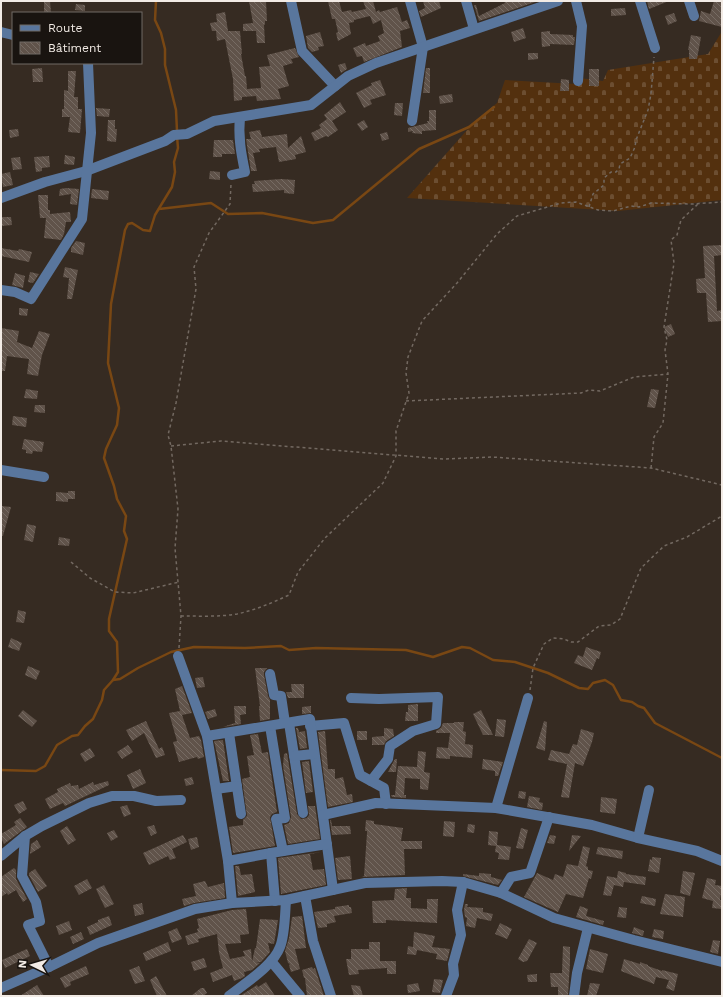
<svg xmlns="http://www.w3.org/2000/svg" width="723" height="997" font-family="'Work Sans',sans-serif">
<style>
.cemetery{fill:url(#cemetery-stones)}
.lines{fill:none;stroke-linecap:round;stroke-linejoin:round}
.stream{stroke:#794713;stroke-width:2.5}
.building{fill:url(#building-back-hatch)}
.path{stroke:#736961;stroke-width:1.5;stroke-dasharray:3 3;stroke-linecap:butt}
.minor{stroke:#59769d;stroke-width:10}
</style>
<defs>
<pattern id="cemetery-stones" width="16" height="16" patternUnits="userSpaceOnUse"><rect width="16" height="16" fill="#53300e"/><path d="M2 7V4a2 2 0 0 1 4 0v3zM10 15v-3a2 2 0 0 1 4 0v3z" fill="#6c4e31"/></pattern>
<pattern id="building-back-hatch" width="6" height="6" patternUnits="userSpaceOnUse"><rect width="6" height="6" fill="#60534a"/><path d="M-1 5l2 2M0 0l6 6M5-1l2 2" fill="none" stroke="#776c64"/></pattern>
</defs>
<rect width="100%" height="100%" fill="#362b22"/>
<!-- cemetery -->
<polygon class="cemetery" points="721,33 722,33 722,200 618,211 407,198 475,121 497,103 505,80 576,84 579,78 603,81 608,70 708,54"/>
<g class="lines">
<!-- stream -->
<g class="stream">
<polyline points="156,1 155,20 161,33 165,49 165,65 176,110 177,131"/>
<polyline points="159,209 211,203 228,214 262,213 313,223 333,220 419,149 469,127 494,107"/>
<polyline points="113,680 120,679 138,668 171,652 194,647 245,648 281,646 289,650 316,648 406,650 433,657 462,647 470,648 493,660 515,662 548,673 579,688 588,689 593,683 605,680 613,685 621,700 632,702 638,706 644,708 655,723 722,758"/>
<polyline points="1,770 36,771 45,766 57,745 72,736 78,735 85,726 93,719 102,700 104,690 113,680 118,672 117,642 109,631 109,619 127,539 124,531 126,516 117,499 114,486 104,458 106,449 117,425 119,408 108,363 111,304 125,230 128,224 132,223 143,230 150,231 155,215 172,187 175,172 174,162 178,148 177,136"/>
</g>
</g>
<!-- building -->
<g class="building">
<polygon points="44,1 50,1 51,13 44,13"/>
<polygon points="249,1 266,1 267,21 265,21 265,24 264,25 265,43 257,43 256,31 243,31 243,24 253,23"/>
<polygon points="328,1 339,1 342,12 351,10 352,12 366,9 363,1 373,1 376,12 379,10 380,12 397,7 402,22 407,20 410,28 400,31 402,47 364,62 362,56 357,57 353,48 365,43 366,46 380,41 378,36 384,33 381,20 373,24 370,16 354,20 354,22 349,23 351,34 338,41 336,33 338,32 335,19 332,19"/>
<polygon points="423,1 439,1 441,8 421,17 419,11 425,8"/>
<polygon points="504,1 538,1 479,21 474,5 476,5 479,16 505,3"/>
<polygon points="647,1 669,1 649,9"/>
<polygon points="714,1 722,1 722,27 699,21 701,11 710,14"/>
<polygon points="76,4 85,5 85,11 75,10"/>
<polygon points="625,8 626,15 611,16 611,9"/>
<polygon points="225,12 228,31 240,31 242,54 241,54 245,76 246,76 247,89 261,88 259,67 270,66 267,55 295,48 299,57 291,59 293,63 283,66 289,86 278,89 281,99 257,101 256,96 242,97 242,100 234,101 233,79 225,39 217,41 216,31 212,31 210,23 217,22 216,14"/>
<polygon points="674,13 677,21 668,25 665,16"/>
<polygon points="523,28 526,38 514,42 511,32"/>
<polygon points="550,31 550,34 573,35 573,37 575,37 574,45 550,44 550,46 542,47 541,32"/>
<polygon points="320,32 324,46 318,47 319,50 312,52 308,48 306,36"/>
<polygon points="691,35 701,37 697,59 689,59 689,50 688,50"/>
<polygon points="528,53 538,53 538,59 528,60"/>
<polygon points="345,63 347,69 341,73 338,65"/>
<polygon points="42,68 43,82 33,82 32,69"/>
<polygon points="426,68 430,68 430,93 423,93"/>
<rect x="589" y="69" width="10" height="17"/>
<polygon points="68,71 76,71 74,97 78,97 78,109 82,109 80,133 68,132 70,117 62,117 62,109 64,109 64,90 68,91"/>
<polygon points="561,79 569,80 569,91 560,91"/>
<polygon points="380,80 386,95 370,100 372,104 364,108 356,93 372,85 371,83"/>
<polygon points="452,94 453,102 440,104 439,96"/>
<polygon points="340,102 346,112 332,121 338,130 328,137 326,136 315,141 311,133 321,128 319,125 327,119 324,115"/>
<polygon points="395,103 403,103 402,116 394,115"/>
<polygon points="96,108 110,109 109,117 97,116"/>
<polygon points="429,110 436,110 436,130 422,131 422,134 412,133 413,131 408,132 408,128 428,123 427,121 429,121"/>
<polygon points="108,120 115,120 115,129 117,129 116,142 107,141"/>
<polygon points="364,120 368,127 362,131 357,124"/>
<polygon points="18,129 19,136 10,138 9,130"/>
<polygon points="260,130 262,137 287,134 288,148 301,136 306,152 295,155 296,159 279,162 276,147 259,149 260,152 253,153 257,171 251,171 246,139 251,139 249,132"/>
<polygon points="387,132 389,139 382,141 380,134"/>
<polygon points="214,140 233,140 235,154 222,154 222,157 213,157"/>
<polygon points="65,155 75,157 74,165 64,164"/>
<polygon points="49,156 50,167 42,168 42,171 36,172 34,157"/>
<polygon points="20,157 22,169 13,170 11,158"/>
<polygon points="210,171 220,172 220,180 209,179"/>
<polygon points="10,172 13,185 3,187 1,174"/>
<polygon points="281,179 295,180 294,194 284,193 284,190 253,192 252,184 255,184 254,181"/>
<polygon points="66,188 79,189 77,205 70,204 71,194 59,196 60,189"/>
<polygon points="92,189 109,191 108,200 91,198"/>
<polygon points="38,195 48,195 48,210 50,210 50,214 70,212 71,222 66,222 64,234 61,240 44,238 46,218 40,218"/>
<polygon points="1,217 11,217 12,225 1,226"/>
<polygon points="76,241 85,243 83,255 71,252 71,248"/>
<polygon points="722,245 722,255 714,256 717,311 722,310 722,321 708,322 706,293 697,293 696,279 705,278 703,246"/>
<polygon points="1,248 18,251 19,249 32,252 29,262 1,256"/>
<polygon points="65,267 78,270 72,299 67,299 69,278 63,277"/>
<polygon points="30,272 39,274 33,283 28,282"/>
<polygon points="15,273 25,276 23,288 12,285"/>
<polygon points="19,308 28,309 27,316 19,315"/>
<polygon points="671,324 675,334 668,337 664,327"/>
<polygon points="1,328 19,331 17,342 32,348 39,331 50,334 42,355 38,376 27,374 29,359 7,356 5,371 1,371"/>
<polygon points="26,389 38,391 37,399 24,398"/>
<polygon points="651,389 659,390 655,408 647,407"/>
<polygon points="35,405 45,405 45,413 34,412"/>
<polygon points="13,416 27,418 26,427 12,425"/>
<polygon points="24,439 44,442 42,452 33,451 32,454 26,453 26,450 22,449"/>
<polygon points="68,491 75,491 75,499 68,499 68,502 56,501 56,492 68,493"/>
<polygon points="1,506 11,507 3,536 1,536"/>
<polygon points="27,524 36,526 33,542 24,540"/>
<polygon points="59,537 70,539 69,546 58,545"/>
<polygon points="18,610 26,612 24,623 16,622"/>
<polygon points="11,638 22,643 19,651 8,647"/>
<polygon points="586,647 601,652 599,659 597,658 592,670 574,663 578,655 583,657"/>
<polygon points="28,666 40,671 36,680 25,675"/>
<polygon points="255,668 267,668 264,672 264,675 268,696 270,700 270,719 260,721 259,706 260,706"/>
<polygon points="203,677 205,687 197,688 195,678"/>
<polygon points="291,684 304,684 304,698 288,698 286,692 292,692"/>
<polygon points="182,686 192,713 182,715 190,738 199,736 201,740 204,757 198,759 197,757 179,762 173,742 177,741 169,713 180,711 175,689"/>
<polygon points="418,704 418,721 405,721 406,712 408,712 408,705"/>
<polygon points="234,706 246,706 246,714 240,715 241,724 223,727 235,723"/>
<polygon points="311,706 311,713 302,714 302,707"/>
<polygon points="215,709 217,716 208,719 205,712"/>
<polygon points="23,710 37,721 32,727 18,716"/>
<polygon points="481,710 493,735 483,735 473,714"/>
<polygon points="497,719 506,720 504,737 495,736"/>
<polygon points="146,721 159,749 162,747 165,755 156,758 144,733 132,741 126,730"/>
<polygon points="544,721 547,722 545,751 536,748"/>
<polygon points="454,722 464,722 463,731 466,732 465,744 473,745 472,758 450,756 450,759 436,758 437,747 448,748 450,733 436,733 436,731 441,728 443,723 454,723"/>
<polygon points="296,728 298,728 299,732 305,731 307,748 300,749"/>
<polygon points="384,728 393,729 394,736 386,741 384,745 372,745 372,737 384,736"/>
<polygon points="581,729 594,733 592,742 583,766 575,763 569,798 561,797 567,764 548,760 551,750 569,754 573,744 577,745"/>
<polygon points="325,731 328,769 335,769 335,779 343,777 347,795 352,794 353,802 328,807 318,732"/>
<rect x="357" y="731" width="10" height="9"/>
<polygon points="258,734 262,753 268,752 268,753 277,812 272,814 270,817 275,846 233,853 229,827 243,825 243,820 247,816 242,779 250,777 247,756 254,755 250,735"/>
<polygon points="223,740 229,781 223,781 214,741"/>
<polygon points="128,745 133,752 122,759 117,752"/>
<polygon points="90,748 95,756 85,762 80,754"/>
<polygon points="418,751 426,752 424,772 430,773 428,790 420,789 420,779 405,778 404,795 406,795 406,798 392,797 391,795 395,795 398,766 417,767"/>
<polygon points="287,753 297,814 301,819 307,818 309,815 308,806 315,806 320,839 288,844 284,825 289,823 291,817 283,766 284,754"/>
<polygon points="395,759 397,759 396,772 388,772"/>
<polygon points="483,759 503,762 498,776 495,776 495,771 482,769"/>
<polygon points="309,761 313,792 306,793 302,762"/>
<polygon points="140,769 146,783 133,789 127,775"/>
<polygon points="192,777 194,784 186,786 184,779"/>
<polygon points="108,781 109,785 65,806 63,803 50,809 45,799 58,792 57,789 70,783 71,786 78,785 79,789 93,782 94,785"/>
<polygon points="519,791 526,792 525,799 518,798"/>
<polygon points="529,796 540,798 539,802 543,803 542,810 527,807"/>
<polygon points="601,797 617,799 615,814 600,812"/>
<polygon points="23,801 27,809 19,814 14,805"/>
<polygon points="127,805 131,814 124,817 120,807"/>
<polygon points="20,818 27,827 4,844 1,838 1,834 16,825 14,822"/>
<polygon points="330,820 331,820 332,826 350,826 351,834 332,835"/>
<polygon points="366,820 374,821 374,824 403,828 401,841 422,841 422,849 404,849 405,875 362,877 364,876 367,833 367,831 365,831"/>
<polygon points="444,821 455,822 454,837 443,836"/>
<polygon points="468,824 475,825 474,833 467,832"/>
<polygon points="154,825 157,833 151,836 147,827"/>
<polygon points="67,826 76,840 68,845 60,831"/>
<polygon points="521,828 528,830 523,849 516,848"/>
<polygon points="114,830 118,837 111,841 107,833"/>
<polygon points="489,831 498,832 497,845 511,847 509,860 498,859 499,853 495,852 496,846 488,845"/>
<polygon points="183,835 187,842 172,849 176,858 170,860 168,856 149,865 143,853"/>
<polygon points="550,835 556,836 554,844 547,843"/>
<polygon points="572,835 581,836 569,851"/>
<polygon points="197,837 199,847 191,850 188,839"/>
<polygon points="37,840 41,847 30,854 31,844"/>
<polygon points="583,846 590,848 586,866 588,867 588,870 593,871 591,879 589,878 583,898 566,894 558,912 524,897 537,873 553,880 555,874 563,877 567,864 578,866"/>
<polygon points="598,847 623,851 622,859 596,854"/>
<polygon points="321,852 310,854 313,870 324,869 326,885 281,894 278,858"/>
<polygon points="350,856 352,879 338,880 335,858"/>
<polygon points="652,857 661,858 659,873 648,871 650,859 652,860"/>
<polygon points="235,866 239,866 241,875 252,874 255,892 238,896"/>
<polygon points="14,868 16,870 16,879 27,899 23,902 16,890 8,895 7,893 1,897 1,877"/>
<polygon points="35,869 47,886 38,892 29,875 29,873"/>
<polygon points="618,871 626,873 626,874 646,877 645,885 624,882 623,887 614,885 611,896 603,895 607,876 617,878"/>
<polygon points="683,871 695,873 690,896 680,893"/>
<polygon points="479,873 491,874 491,877 502,880 498,885 463,876 463,874 479,876"/>
<polygon points="707,878 716,880 715,885 722,886 720,900 722,901 722,909 712,908 713,901 702,898"/>
<polygon points="87,879 92,888 79,895 74,886"/>
<polygon points="205,881 208,887 224,883 225,898 194,903 184,906 182,899 196,896 193,884"/>
<polygon points="104,885 114,904 105,908 96,889"/>
<polygon points="407,888 406,898 411,898 411,908 427,909 427,899 438,899 437,923 386,920 386,923 373,923 372,901 394,900 395,889"/>
<polygon points="665,894 685,897 683,917 660,914"/>
<polygon points="642,896 656,899 655,906 640,903"/>
<polygon points="142,903 144,914 135,916 133,905"/>
<polygon points="465,904 468,904 467,907 483,908 483,912 493,914 491,921 477,918 475,928 466,926 467,918 465,917 464,910"/>
<polygon points="349,905 349,907 351,907 352,913 334,916 336,922 327,924 327,927 318,928 314,912 335,909 335,907"/>
<polygon points="580,906 588,909 586,916 604,921 603,925 576,917"/>
<polygon points="619,907 627,908 626,918 617,917"/>
<polygon points="246,909 249,934 240,935 241,943 225,944 230,959 245,956 243,951 251,949 252,962 255,948 256,948 260,919 278,920 274,944 268,943 270,952 261,962 256,963 260,963 252,970 244,972 245,976 242,978 234,981 232,975 213,982 210,973 223,968 219,953 217,934 198,939 199,942 188,945 185,936 198,932 197,929 199,928 197,919 232,910"/>
<polygon points="109,916 112,925 90,935 87,927 98,922 98,920"/>
<polygon points="302,916 306,948 295,949 300,969 291,972 289,965 290,964 288,963 285,951 289,938 292,917"/>
<polygon points="69,921 72,930 59,935 56,926"/>
<polygon points="500,923 512,929 507,939 495,934"/>
<polygon points="634,927 644,931 643,936 632,933"/>
<polygon points="177,928 182,939 172,943 168,932"/>
<polygon points="654,929 664,931 663,939 652,937"/>
<polygon points="81,932 84,939 73,944 70,937"/>
<polygon points="414,932 435,936 432,947 450,949 447,961 436,959 437,954 417,950 416,955 407,954 408,946 413,947"/>
<polygon points="529,939 537,943 527,961 523,962 518,959"/>
<polygon points="713,940 720,941 718,954 710,952"/>
<polygon points="168,942 171,951 146,961 143,953"/>
<polygon points="369,942 380,942 380,961 396,961 396,974 387,974 387,968 358,970 359,974 349,975 346,959 351,959 351,949 369,949"/>
<polygon points="563,946 570,947 570,962 568,996 558,996 558,987 551,987 550,973 562,973"/>
<polygon points="27,949 30,956 5,968 2,960"/>
<polygon points="590,949 608,954 603,973 586,969"/>
<polygon points="204,958 207,967 194,971 191,962"/>
<polygon points="624,959 640,964 640,962 648,965 648,966 662,971 662,970 678,974 674,991 666,988 669,980 656,977 654,984 621,971"/>
<polygon points="86,966 89,974 70,982 71,985 65,988 60,978"/>
<polygon points="139,966 145,981 135,984 129,970"/>
<polygon points="312,967 313,969 315,968 324,996 307,996 305,978 304,978 302,970"/>
<polygon points="537,974 537,982 528,982 527,975"/>
<polygon points="156,976 167,996 157,996 150,980"/>
<polygon points="434,979 443,980 440,993 432,992"/>
<polygon points="266,982 275,996 240,996 257,985 258,987"/>
<polygon points="418,983 420,991 408,993 407,985"/>
<polygon points="590,983 600,984 596,996 587,996"/>
<polygon points="37,985 44,996 20,996"/>
<polygon points="351,985 360,986 363,996 354,996"/>
<polygon points="201,988 204,988 207,993 203,996 191,996"/>
</g>
<g class="lines">
<!-- path -->
<g class="path">
<polyline points="589,207 593,194 604,185 604,178 611,172 616,172 619,169 620,164 630,158 635,147 636,140 648,110 651,94 654,57"/>
<polyline points="406,401 581,393 589,390 600,391 634,377 668,374"/>
<polyline points="171,446 221,441 443,459 492,457 651,468 722,485"/>
<polyline points="651,468 654,437 663,423 668,374 665,350 667,340 664,327 674,263 671,240 677,235 681,220 698,204"/>
<polyline points="71,562 90,578 115,592 133,593 179,582"/>
<path d="M181 616C199 616 220 617 237 614 255 610 272 603 289 595L298 572 325 538 383 483 396 456V431L409 393 406 373 408 357 422 321 457 283 497 234 517 216 561 203 576 202 598 210 613 211 631 206 639 207 651 203 692 204 722 202"/>
<polyline points="179,648 181,616 175,548 178,509 171,446 168,435 176,403 196,289 194,267 209,233 230,204 231,184"/>
<polyline points="530,690 533,668 544,644 553,638 564,639 571,642 578,642 599,626 611,625 620,619 641,568 664,546 687,537 722,516"/>
</g>
<!-- minor -->
<g class="minor">
<polyline points="291,1 302,51 335,86"/>
<polyline points="410,1 423,47 412,121"/>
<polyline points="466,1 474,29"/>
<polyline points="576,1 582,26 578,81"/>
<polyline points="640,1 655,48"/>
<polyline points="689,1 694,16"/>
<polyline points="1,32 13,35"/>
<path d="M232 175 245 172C241 153 238 136 240 117"/>
<polyline points="1,198 45,182 86,171 165,141 174,135 187,134 214,121 311,105 348,76 376,63 558,1"/>
<polyline points="1,290 15,292 31,299 82,219 91,133 88,63"/>
<polyline points="1,470 44,477"/>
<polyline points="178,656 207,736 228,861 232,903"/>
<polyline points="270,674 274,695 281,696 285,723"/>
<polyline points="351,698 379,699 438,697 436,724 413,731 390,746 388,759 371,781"/>
<polyline points="289,723 303,813"/>
<polyline points="270,726 285,818 276,819 283,851"/>
<polyline points="310,726 344,723 360,775 384,788 386,804"/>
<polyline points="229,733 241,814"/>
<polyline points="207,736 310,719 333,890"/>
<polyline points="294,756 314,754"/>
<polyline points="216,789 237,786"/>
<polyline points="496,808 528,698"/>
<polyline points="323,815 376,803 496,808 592,825 638,838 697,851 722,861"/>
<polyline points="25,836 22,876 36,902 40,921 28,925 49,967"/>
<polyline points="638,838 649,790"/>
<polyline points="1,856 25,836 42,826 89,803 112,796 134,796 156,801 181,800"/>
<polyline points="228,861 271,853"/>
<polyline points="501,893 511,877 530,873 549,817"/>
<polyline points="305,896 313,941 331,996"/>
<polyline points="275,901 271,853 327,844"/>
<polyline points="271,961 300,996"/>
<polyline points="1,988 49,967 98,943 195,909 232,903 286,900 365,883 442,881 463,882 501,893 554,918 634,940 722,962"/>
<path d="M229 996C245 983 273 966 280 947 285 935 285 913 286 900"/>
<polyline points="446,996 454,975 453,964 461,935 457,910 463,882"/>
<polyline points="574,996 577,973 588,928"/>
</g>
</g>
<!-- border -->
<rect width="723" height="997" fill="none" stroke="#f2ebe5" stroke-width="4"/>
<!-- legend -->
<rect x="12" y="12" width="130" height="52" fill="#191410" stroke="#706a65"/>
<rect x="20" y="25" width="20" height="6" fill="#59769d" stroke="#706a65"/>
<text x="48" y="32" font-size="12" fill="#f2ebe5">Route</text>
<rect x="20" y="42" width="20" height="12" fill="url(#building-back-hatch)" stroke="#706a65"/>
<text x="48" y="52" font-size="12" fill="#f2ebe5">Bâtiment</text>
<!-- north arrow -->
<g transform="translate(32 965) rotate(275)" stroke="#191410" stroke-width="3" paint-order="stroke">
<path d="M0-3L7 15L0 10L-7 15Z" fill="#f2ebe5"/>
<text y="-6" font-size="11" font-weight="bold" text-anchor="middle" fill="#f2ebe5">N</text>
</g>
</svg>
